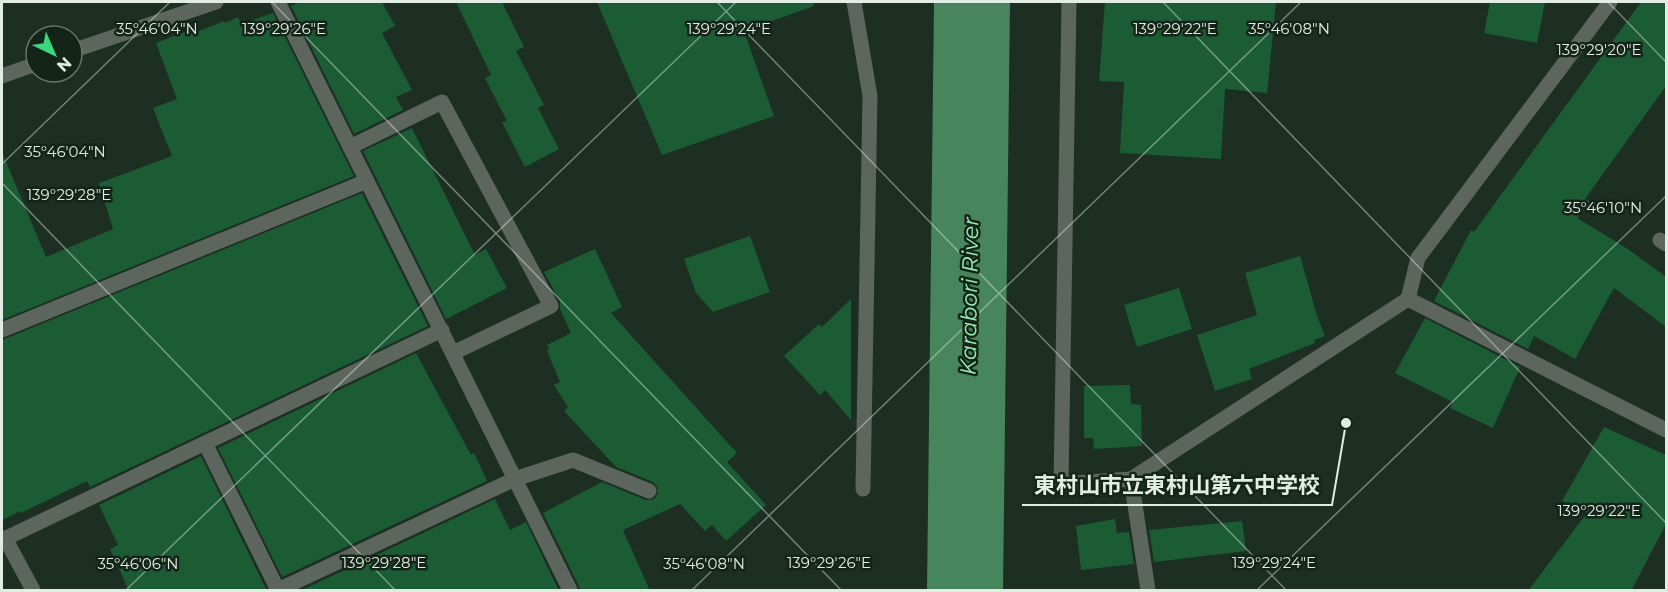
<svg xmlns="http://www.w3.org/2000/svg" width="1668" height="592" font-family="Montserrat,'Noto Sans JP',sans-serif">
<style>
.lines{fill:none;stroke-linecap:round;stroke-linejoin:round}
.river{stroke:#47855c;stroke-width:76}
.building{fill:#1b5c35}
.minor{stroke:#5d655f;stroke-width:15}
.ticks{fill:none;stroke:#e1ece4;stroke-width:1.5;stroke-opacity:0.45}
.labels{text-anchor:middle;stroke-width:5;stroke-linejoin:round;paint-order:stroke}
.water-label{font-size:22px;font-style:italic;fill:#96efb2;stroke:#142419}
.ticks-label{font-size:15px;text-anchor:middle;fill:#e1ece4;stroke:#142419;stroke-width:5;stroke-linejoin:round;paint-order:stroke}
.leader{fill:none;stroke:#e1ece4;stroke-width:2}
.callout-dot{fill:#e1ece4;stroke:#142419;stroke-width:2}
.callout-label{font-size:22px;text-anchor:middle;font-weight:bold;fill:#e1ece4;stroke:#142419;stroke-width:5;stroke-linejoin:round;paint-order:stroke}
</style>
<rect width="100%" height="100%" fill="#1d2e22"/>
<g class="lines">
<!-- river -->
<polyline class="river" points="965,590 972,2"/>
</g>
<!-- building -->
<g class="building">
<polygon points="300,2 382,2 395,26 382,33 412,90 396,97 403,110 354,134 291,6"/>
<polygon points="456,2 502,2 524,47 516,51 544,105 538,108 559,149 525,167 502,122 507,121 485,78 491,75"/>
<polygon points="597,2 813,2 814,6 744,31 774,116 662,155"/>
<polygon points="1105,2 1276,2 1267,93 1225,89 1221,159 1120,153 1124,82 1099,81"/>
<polygon points="1490,2 1545,2 1537,43 1484,33"/>
<polygon points="1641,2 1666,2 1666,86 1585,199 1590,201 1577,218 1628,249 1666,277 1666,327 1614,288 1575,359 1534,336 1528,349 1434,301 1471,230 1474,232"/>
<polygon points="273,13 354,176 2,320 2,152 46,257 113,229 99,183 172,156 153,108 177,99 156,43 192,29 194,33 224,21 225,23 238,17 241,24"/>
<polygon points="412,128 475,255 486,249 507,288 446,319 363,151"/>
<polygon points="362,193 428,326 90,487 87,481 21,513 21,511 2,520 2,340"/>
<polygon points="750,236 770,292 713,312 696,293 684,259"/>
<polygon points="595,249 622,307 611,313 737,453 727,462 766,505 726,541 712,525 705,531 680,504 623,530 650,591 580,591 579,586 543,513 602,482 646,500 654,499 658,494 657,486 653,482 616,467 564,411 568,407 554,385 560,382 547,351 549,349 547,345 571,333 560,309 560,301 544,272"/>
<polygon points="1300,256 1317,316 1325,336 1314,340 1315,343 1249,369 1252,379 1215,391 1197,335 1257,315 1245,273"/>
<polygon points="1179,288 1192,329 1137,347 1124,305"/>
<polygon points="851,299 851,420 825,390 820,395 784,356 819,324 822,327"/>
<polygon points="1425,318 1520,367 1493,428 1450,408 1453,402 1395,373"/>
<polygon points="416,353 471,455 474,453 487,481 282,577 218,448"/>
<polygon points="1130,385 1131,404 1141,405 1142,446 1094,449 1093,438 1084,438 1084,386"/>
<polygon points="1604,427 1666,455 1666,524 1631,591 1528,591 1587,513 1562,501"/>
<polygon points="201,456 267,591 129,591 110,549 118,545 99,505"/>
<polygon points="495,499 510,530 526,522 559,591 300,591"/>
<polygon points="1115,519 1117,533 1129,532 1134,564 1081,570 1076,526"/>
<polygon points="1242,521 1246,551 1154,562 1149,530"/>
</g>
<g class="lines">
<!-- minor -->
<g class="minor">
<polyline points="278,2 570,590"/>
<polyline points="854,2 870,96 863,489"/>
<polyline points="1069,2 1061,484 1131,479 1148,590"/>
<polyline points="72,51 216,2"/>
<polyline points="2,76 36,64"/>
<polyline points="350,147 442,102 551,306 453,353"/>
<polyline points="1660,240 1666,244"/>
<polyline points="1408,299 1418,258 1610,2"/>
<polyline points="2,330 367,181"/>
<polyline points="205,443 278,590"/>
<polyline points="1131,479 1408,299 1666,430"/>
<polyline points="5,538 33,590"/>
<polyline points="2,540 442,330"/>
<polyline points="278,590 515,479 573,460 649,491"/>
</g>
</g>
<!-- ticks -->
<path class="ticks" d="M272 2 841 590M717 2 1286 590M1163 2 1666 523M1608 2 1666 62M2 164 170 2M2 183 395 590M126 590 736 2M692 590 1301 2M1257 590 1666 196"/>
<g class="labels">
<!-- water labels -->
<g class="water-label">
<text transform="translate(969 296) rotate(-89)" y="8">Karabori River</text>
</g>
</g>
<g class="ticks-label">
<text x="157" y="34">35°46'04"N</text>
<text x="1289" y="34">35°46'08"N</text>
<text x="284" y="34">139°29'26"E</text>
<text x="729" y="34">139°29'24"E</text>
<text x="1175" y="34">139°29'22"E</text>
<text x="1599" y="55">139°29'20"E</text>
<text x="65" y="157">35°46'04"N</text>
<text x="69" y="200">139°29'28"E</text>
<text x="1603" y="213">35°46'10"N</text>
<text x="1599" y="516">139°29'22"E</text>
<text x="384" y="568">139°29'28"E</text>
<text x="829" y="568">139°29'26"E</text>
<text x="1274" y="568">139°29'24"E</text>
<text x="138" y="569">35°46'06"N</text>
<text x="704" y="569">35°46'08"N</text>
</g>
<!-- callouts -->
<path class="leader" d="M1346 423L1332 505H1022"/>
<circle class="callout-dot" cx="1346" cy="423" r="6"/>
<g class="callout-label">
<text x="1177" y="493">東村山市立東村山第六中学校</text>
</g>
<!-- border -->
<rect width="1668" height="592" fill="none" stroke="#e1ece4" stroke-width="6"/>
<!-- north arrow -->
<g transform="translate(54 54) rotate(136)"><circle r="28" fill="#142419" stroke="#66746a" stroke-width="1.5"/>
<path d="M0-4.5L10 22L0 15L-10 22Z" fill="#3ad77f"/>
<text y="-9" font-size="16" font-weight="bold" text-anchor="middle" fill="#e1ece4">N</text>
</g>
</svg>
